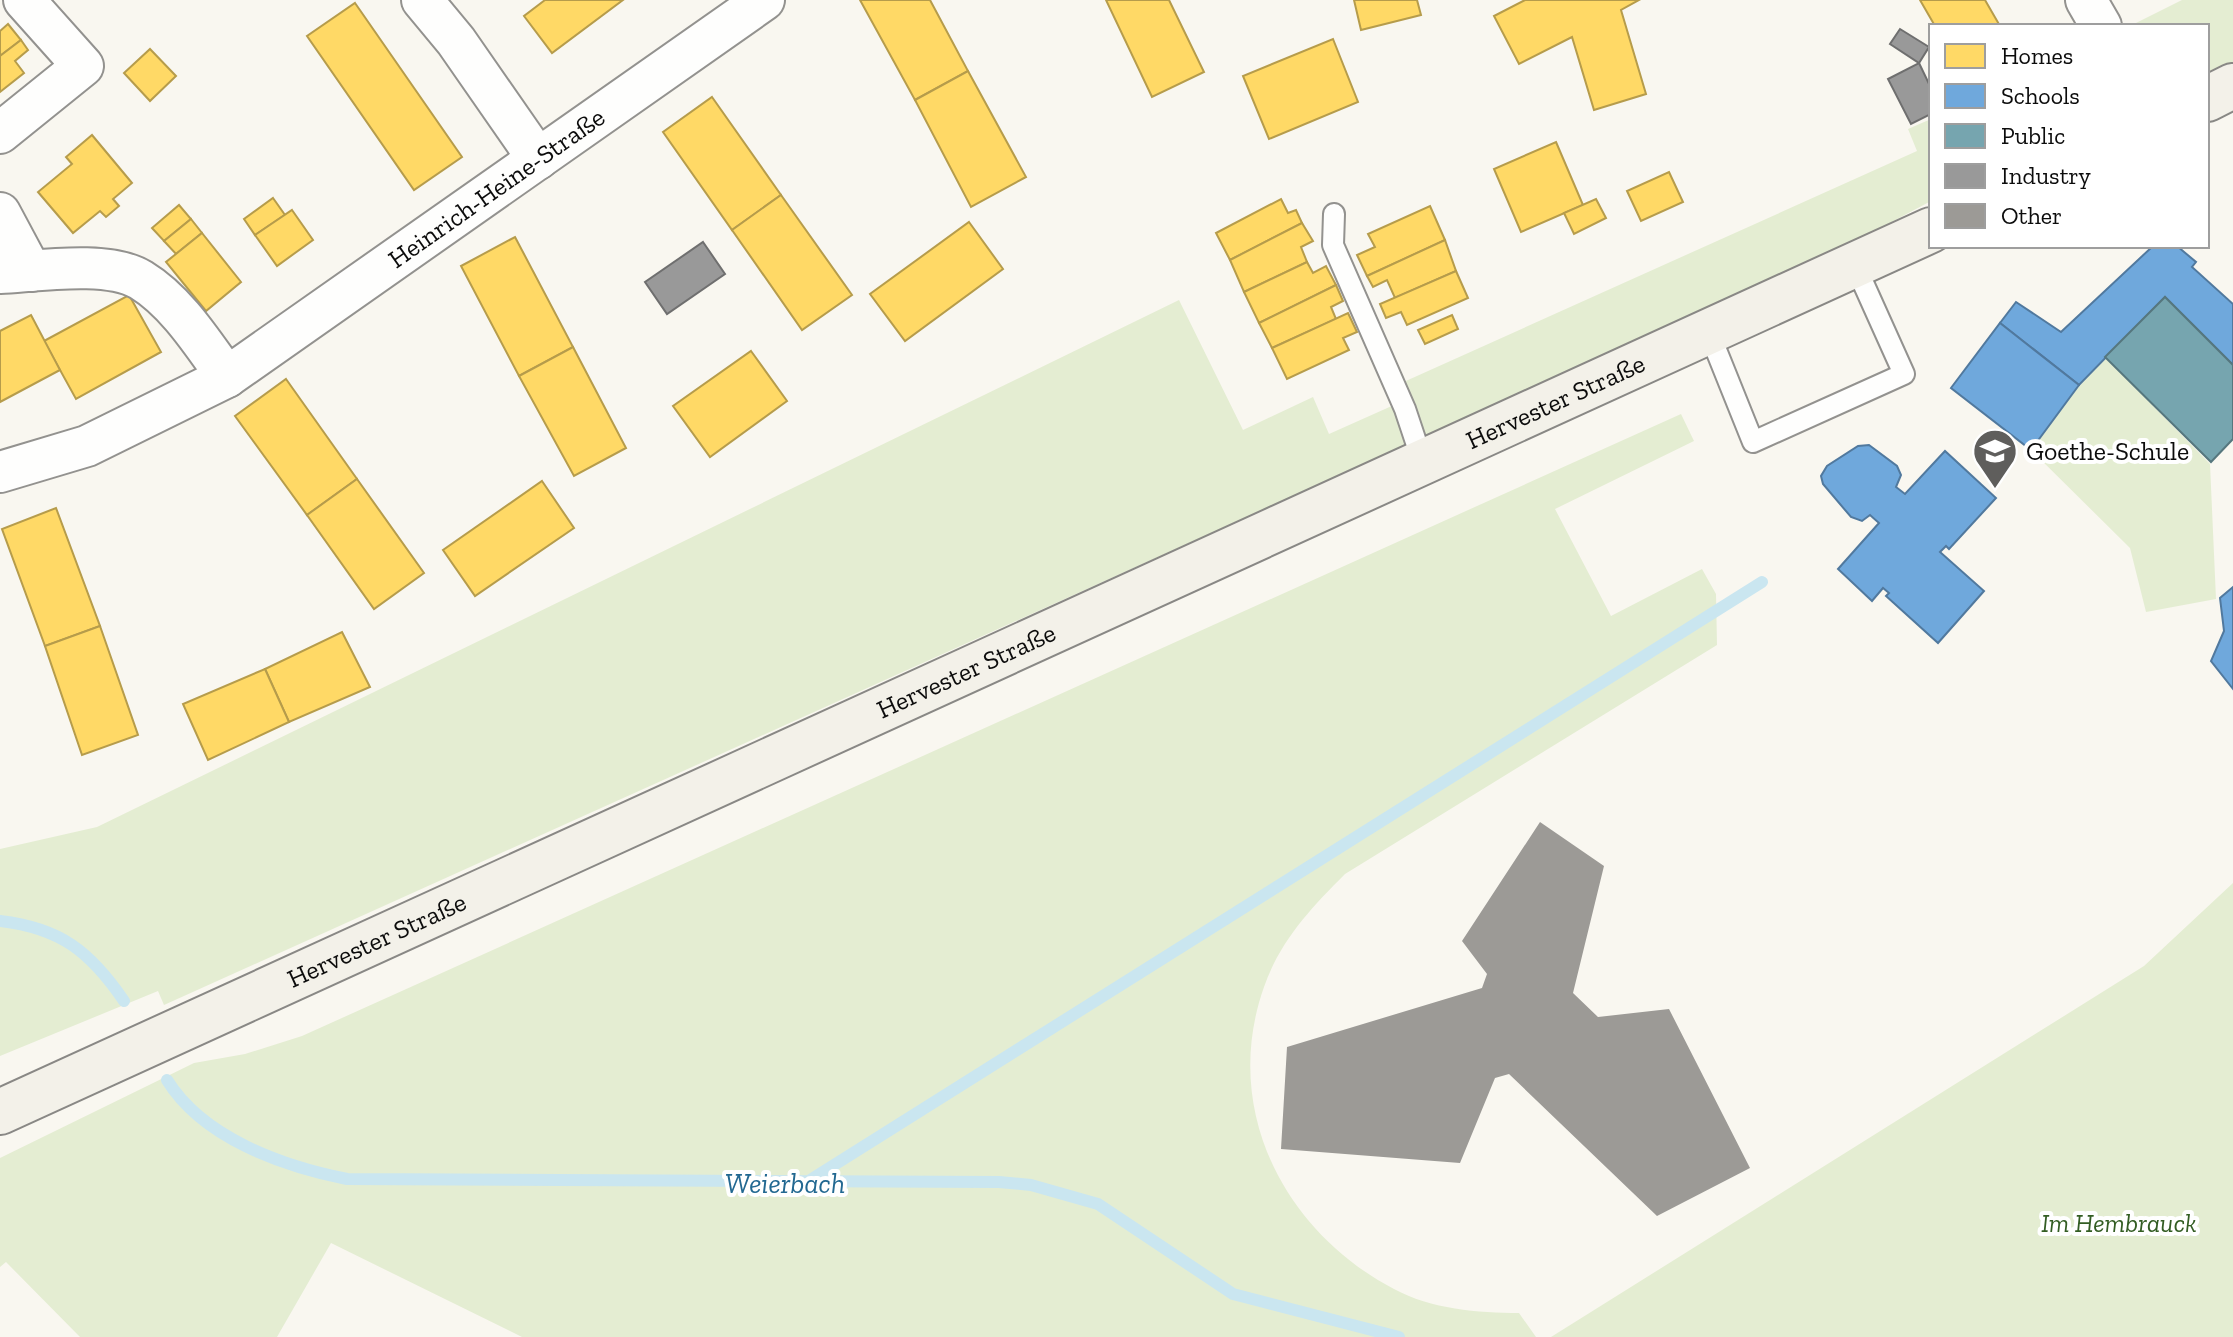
<svg xmlns="http://www.w3.org/2000/svg" width="2233" height="1337" font-family="'Zilla Slab',serif">
<style>
.green{fill:#e4edd2}
.homes{fill:#ffd966;stroke:#b69c4b;stroke-width:2}
.schools{fill:#6fa8dc;stroke:#51799e;stroke-width:2}
.public{fill:#76a5af;stroke:#56777e;stroke-width:2}
.industry{fill:#999;stroke:#6f6f6f;stroke-width:2}
.lines{fill:none;stroke-linecap:round;stroke-linejoin:round}
.stream{stroke:#cae6f0;stroke-width:12}
.building{fill:#9c9a96}
.service-casing{stroke:#93928f;stroke-width:24}
.minor-casing{stroke:#93928f;stroke-width:44}
.secondary-casing{stroke:#898885;stroke-width:48}
.service{stroke:#fefefd;stroke-width:20}
.minor{stroke:#fefefd;stroke-width:40}
.secondary{stroke:#f3f1e9;stroke-width:44}
.labels{text-anchor:middle;stroke-width:8;stroke-linejoin:round;paint-order:stroke}
.street-label{font-size:26px;fill:#0c0c0c;stroke:#fff}
.poi-label{font-size:26px;fill:#0c0c0c;stroke:#fff;text-anchor:start}
.park-label{font-size:26px;font-style:italic;fill:#335d23;stroke:#fff}
.water-label{font-size:28px;font-style:italic;fill:#226891;stroke:#fff}
</style>
<rect width="100%" height="100%" fill="#f9f7f0"/>
<!-- green -->
<g class="green">
<polygon points="2182,0 2233,0 2233,62 2207,74 2207,26 2130,26"/>
<polygon points="1931,119 1931,201 1837,251 164,1005 158,991 0,1056 0,849 97,827 1179,300 1243,430 1313,397 1329,434 1394,405 1388,389 1917,151 1908,129"/>
<polygon points="2105,357 2210,464 2216,599 2146,612 2130,548 2031,450 2079,385"/>
<path d="M1681 414 1694 441 1555 509 1611 616 1702 569 1716 594 1717 645 1345 874C1311 908 1280 941 1264 987 1221 1108 1283 1231 1394 1289 1431 1309 1478 1313 1519 1313L1536 1337H522L331 1243 277 1337H80L6 1262 0 1267V1158L194 1063 245 1054 302 1036Z"/>
<polygon points="2233,883 2233,1337 1551,1337 2144,966"/>
</g>
<!-- homes -->
<g class="homes">
<polygon points="545,0 623,0 552,53 524,16"/>
<polygon points="860,0 930,0 968,71 915,100"/>
<polygon points="1106,0 1169,0 1204,72 1152,97"/>
<polygon points="1354,0 1417,0 1421,15 1361,30"/>
<polygon points="1525,0 1639,0 1621,10 1646,94 1594,110 1572,37 1519,64 1494,16"/>
<polygon points="1920,0 1985,0 2000,26 1935,26"/>
<polygon points="355,3 462,157 414,190 307,36"/>
<polygon points="8,24 21,40 0,56 0,31"/>
<polygon points="1333,39 1358,102 1269,139 1243,76"/>
<polygon points="21,40 28,50 15,61 24,73 0,92 0,56"/>
<polygon points="150,49 176,76 150,101 124,73"/>
<polygon points="968,71 1026,177 971,207 915,100"/>
<polygon points="712,97 781,195 732,230 663,132"/>
<polygon points="92,135 132,183 113,199 119,206 106,217 100,211 73,233 38,192 72,164 66,157"/>
<polygon points="1556,142 1583,205 1521,232 1494,169"/>
<polygon points="1669,172 1683,202 1641,221 1627,191"/>
<polygon points="781,195 852,295 802,330 732,230"/>
<polygon points="273,198 285,215 255,235 244,219"/>
<polygon points="1281,199 1288,213 1296,210 1302,223 1230,260 1216,233"/>
<polygon points="1596,199 1606,218 1574,234 1564,213"/>
<polygon points="179,205 191,219 164,241 152,228"/>
<polygon points="1430,206 1445,240 1367,276 1357,255 1375,247 1368,234"/>
<polygon points="292,210 313,240 277,266 255,235"/>
<polygon points="191,219 202,233 176,254 164,241"/>
<polygon points="969,222 1003,269 905,341 870,294"/>
<polygon points="1302,223 1313,241 1301,247 1307,262 1244,292 1230,260"/>
<polygon points="202,233 241,282 206,311 166,262"/>
<polygon points="515,237 573,347 519,376 461,266"/>
<polygon points="1445,240 1456,271 1395,298 1387,280 1373,287 1367,276"/>
<polygon points="1307,262 1313,273 1326,266 1336,285 1259,323 1244,292"/>
<polygon points="1456,271 1468,298 1407,325 1401,312 1386,318 1380,304"/>
<polygon points="1336,285 1343,301 1331,307 1336,319 1272,348 1259,323"/>
<polygon points="129,295 161,352 76,399 44,341"/>
<polygon points="1348,313 1357,332 1343,338 1349,350 1287,379 1272,348"/>
<polygon points="31,315 60,370 0,402 0,331"/>
<polygon points="1452,315 1458,329 1425,344 1418,330"/>
<polygon points="573,347 626,448 574,476 519,376"/>
<polygon points="751,351 787,401 710,457 673,406"/>
<polygon points="286,379 357,479 307,515 235,416"/>
<polygon points="357,479 424,573 374,609 307,515"/>
<polygon points="542,481 574,528 475,596 443,550"/>
<polygon points="56,508 100,626 45,646 2,529"/>
<polygon points="100,626 138,735 82,755 45,646"/>
<polygon points="342,632 370,687 289,722 265,669"/>
<polygon points="265,669 289,722 208,760 183,704"/>
</g>
<!-- schools -->
<g class="schools">
<polygon points="2153,246 2177,246 2196,262 2192,267 2233,304 2233,365 2165,297 2079,385 2000,323 2016,302 2061,332"/>
<polygon points="2000,323 2079,385 2031,450 1951,388"/>
<polygon points="1869,445 1897,466 1901,475 1896,487 1905,494 1945,451 1996,498 1949,549 1946,546 1940,552 1984,591 1938,643 1886,596 1889,593 1883,588 1872,601 1838,569 1879,523 1870,515 1862,521 1851,517 1823,484 1821,476 1827,466 1858,446"/>
<polygon points="2233,587 2233,689 2211,661 2224,631 2220,598"/>
</g>
<!-- public -->
<polygon class="public" points="2165,297 2233,365 2233,439 2211,462 2105,357"/>
<!-- industry -->
<g class="industry">
<polygon points="1900,29 1929,47 1919,63 1890,44"/>
<polygon points="1919,63 1931,88 1931,114 1911,124 1888,79"/>
<polygon points="703,242 725,274 667,314 645,282"/>
</g>
<g class="lines">
<!-- stream -->
<g class="stream">
<path d="M0 921C60 928 90 951 124 1001"/>
<path d="M167 1080C203 1138 282 1166 347 1179L999 1182 1031 1185 1098 1204 1233 1294 1399 1337"/>
<polyline points="807,1182 1762,582"/>
</g>
</g>
<!-- building -->
<polygon class="building" points="1540,822 1604,866 1573,993 1598,1017 1669,1009 1750,1168 1657,1216 1509,1074 1495,1078 1460,1163 1281,1149 1287,1047 1482,988 1487,974 1462,941"/>
<g class="lines">
<!-- service casing -->
<g class="service-casing">
<g id="service">
<polyline points="1334,214 1333,245 1405,409 1422,460"/>
<polyline points="1708,330 1753,442 1904,374 1855,265"/>
</g>
</g>
<!-- minor casing -->
<g class="minor-casing">
<g id="minor">
<polyline points="422,0 456,41 538,159"/>
<polyline points="2086,0 2101,26"/>
<polyline points="0,133 83,66 24,0"/>
<polyline points="0,213 31,271"/>
<path d="M0 273C38 271 108 260 141 280 177 302 203 344 227 377"/>
<path id="s1" d="M0 472 87 446 227 377 764 0"/>
</g>
</g>
<!-- secondary casing -->
<g class="secondary-casing">
<g id="secondary">
<polyline points="2207,99 2233,86"/>
<path id="s2" d="M0 1112 1931 230"/>
</g>
</g>
<!-- service -->
<use href="#service" class="service"/>
<!-- minor -->
<use href="#minor" class="minor"/>
<!-- secondary -->
<use href="#secondary" class="secondary"/>
</g>
<!-- icons -->
<defs>
<g id="school-pin" transform="scale(2.3)"><path d="M0 17L-7.5 6A9.5 9.5 0 1 1 7.5 6Z" fill="#5f5e5c" stroke="#fff"/><path d="M0-5L7-2L0 1L-7-2ZM-4 1L0 2.5L4 1V4Q0 6-4 4Z" fill="#fff"/></g>
</defs>
<g fill-rule="evenodd">
<use href="#school-pin" x="1995" y="451"/>
</g>
<g class="labels">
<!-- street labels -->
<g class="street-label">
<text dy="9" stroke="none"><textPath href="#s1" startOffset="576">Heinrich-Heine-Straße</textPath></text>
<text dy="9" stroke="none"><textPath href="#s2" startOffset="1710">Hervester Straße</textPath></text>
<text dy="9" stroke="none"><textPath href="#s2" startOffset="1062">Hervester Straße</textPath></text>
<text dy="9" stroke="none"><textPath href="#s2" startOffset="414">Hervester Straße</textPath></text>
</g>
<!-- poi labels -->
<g class="poi-label">
<text x="2026" y="460">Goethe-Schule</text>
</g>
<!-- park labels -->
<g class="park-label">
<text x="2119" y="1232">Im Hembrauck</text>
</g>
<!-- water labels -->
<g class="water-label">
<text x="785" y="1193">Weierbach</text>
</g>
</g>
<!-- legend -->
<rect x="1929" y="24" width="280" height="224" fill="#ffffff" stroke="#9e9e9e" stroke-width="2"/>
<rect x="1945" y="44" width="40" height="24" fill="#ffd966" stroke="#9e9e9e" stroke-width="2"/>
<text x="2001" y="64" font-size="24" fill="#0c0c0c">Homes</text>
<rect x="1945" y="84" width="40" height="24" fill="#6fa8dc" stroke="#9e9e9e" stroke-width="2"/>
<text x="2001" y="104" font-size="24" fill="#0c0c0c">Schools</text>
<rect x="1945" y="124" width="40" height="24" fill="#76a5af" stroke="#9e9e9e" stroke-width="2"/>
<text x="2001" y="144" font-size="24" fill="#0c0c0c">Public</text>
<rect x="1945" y="164" width="40" height="24" fill="#999999" stroke="#9e9e9e" stroke-width="2"/>
<text x="2001" y="184" font-size="24" fill="#0c0c0c">Industry</text>
<rect x="1945" y="204" width="40" height="24" fill="#9c9a96" stroke="#9e9e9e" stroke-width="2"/>
<text x="2001" y="224" font-size="24" fill="#0c0c0c">Other</text>
</svg>
